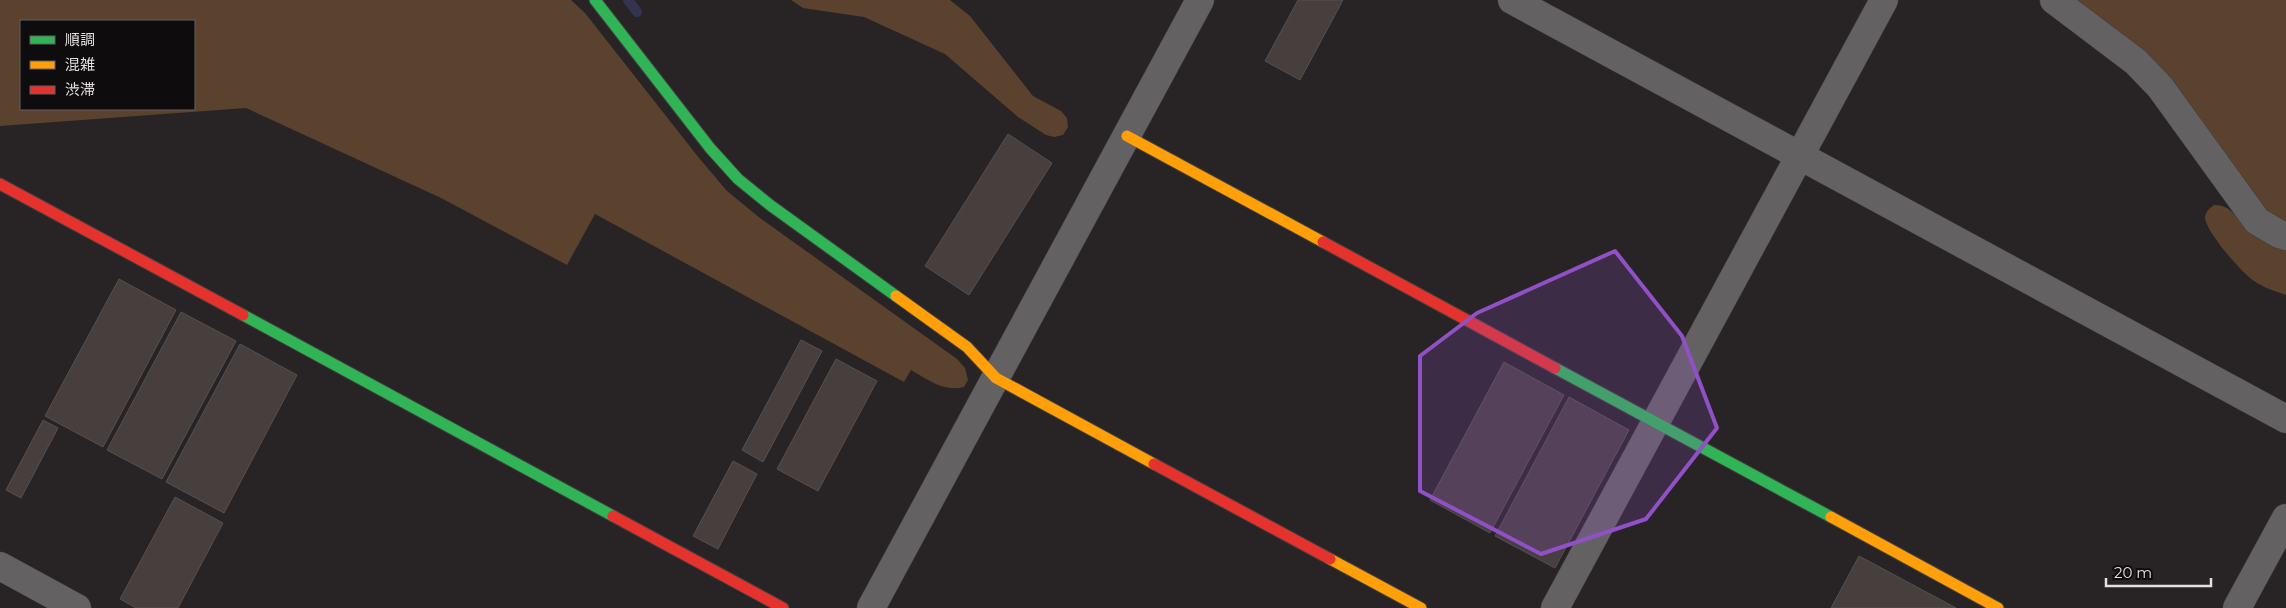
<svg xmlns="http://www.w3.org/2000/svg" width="2286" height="608" font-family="Montserrat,'Noto Sans JP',sans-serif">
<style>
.forest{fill:#5a422f;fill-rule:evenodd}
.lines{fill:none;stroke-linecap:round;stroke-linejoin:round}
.stream{stroke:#35344e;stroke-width:10}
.building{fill:#473e3e;stroke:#555151}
.street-casing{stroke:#423f40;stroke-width:29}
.fast-casing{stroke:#423f40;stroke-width:13}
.slow-casing{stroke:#423f40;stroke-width:13}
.jam-casing{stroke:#423f40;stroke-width:13}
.street{stroke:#646162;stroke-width:28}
.fast{stroke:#30b455;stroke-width:11}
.slow{stroke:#ff9f0a;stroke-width:11}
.jam{stroke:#e5322d;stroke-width:11}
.marked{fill:#9050c6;fill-opacity:0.2;stroke:#9050c6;stroke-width:4;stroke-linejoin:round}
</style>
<rect width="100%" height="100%" fill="#282325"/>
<!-- forest -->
<g class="forest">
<path d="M0 0H571L585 13 699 158 727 191 760 218 957 359 965 368 968 380 964 387C943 392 929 380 911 370L904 382 595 214 567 265 441 198 246 108 0 126ZM21 21H194V109H21Z"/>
<polygon points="791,0 950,0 970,16 1033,96 1061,111 1067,118 1068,127 1063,135 1054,137 1046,135 1018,117 945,54 864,17 803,8"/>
<polygon points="2076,0 2286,0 2286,223 2265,210 2146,52"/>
<path d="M2214 205C2232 205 2236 218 2248 229 2257 239 2273 246 2286 249V295C2275 291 2264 288 2254 281 2242 273 2205 231 2205 217 2206 211 2210 208 2214 205Z"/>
</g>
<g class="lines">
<!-- stream -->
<polyline class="stream" points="628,0 637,12"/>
</g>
<!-- building -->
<g class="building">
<polygon points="1298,0 1343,0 1300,80 1265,61"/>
<polygon points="1008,134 1052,163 969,295 925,266"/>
<polygon points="119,279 176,310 103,447 45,416"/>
<polygon points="181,312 236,341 162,479 107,450"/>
<polygon points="801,340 822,351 763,462 742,450"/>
<polygon points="240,344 297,375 224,513 166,482"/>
<polygon points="836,359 877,381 818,491 777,469"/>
<polygon points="1504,362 1564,395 1490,533 1430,500"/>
<polygon points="1569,397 1629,430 1555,568 1495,536"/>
<polygon points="43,420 58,428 21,498 6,490"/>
<polygon points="733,461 757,474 718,549 693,536"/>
<polygon points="175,497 223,523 178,608 136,608 120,599"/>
<polygon points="1859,556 1956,608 1831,608"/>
</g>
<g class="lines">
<!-- street casing -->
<g class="street-casing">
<g id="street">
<polyline points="1512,0 2286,419"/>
<polyline points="2054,0 2136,62 2160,87 2257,221 2279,234 2286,236"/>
<polyline points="0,566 77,608"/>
<polyline points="871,608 1200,0"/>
<polyline points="1555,608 1884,0"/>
<polyline points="2237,608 2286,518"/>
</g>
</g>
<!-- fast casing -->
<g class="fast-casing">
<g id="fast">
<polyline points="595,0 710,148 738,179 770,205 896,296"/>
<polyline points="243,315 613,516"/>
<polyline points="1555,368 1831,517"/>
</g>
</g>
<!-- slow casing -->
<g class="slow-casing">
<g id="slow">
<polyline points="1127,136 1323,242"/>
<polyline points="896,296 967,347 996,378 1154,464"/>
<polyline points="1831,517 1998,608"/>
<polyline points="1330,559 1421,608"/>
</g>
</g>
<!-- jam casing -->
<g class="jam-casing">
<g id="jam">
<polyline points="0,184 243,315"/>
<polyline points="1323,242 1555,368"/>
<polyline points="1154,464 1330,559"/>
<polyline points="613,516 783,608"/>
</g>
</g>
<!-- street -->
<use href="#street" class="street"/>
<!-- fast -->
<use href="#fast" class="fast"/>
<!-- slow -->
<use href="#slow" class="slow"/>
<!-- jam -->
<use href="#jam" class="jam"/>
</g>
<!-- marked area -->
<path class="marked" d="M1615 251 1682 336 1717 428 1646 519 1541 554 1420 491V356L1477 313Z"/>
<!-- legend -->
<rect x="20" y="20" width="175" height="90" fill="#0f0c0e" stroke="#646062"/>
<rect x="30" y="36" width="25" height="8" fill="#30b455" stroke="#646062"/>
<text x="65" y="45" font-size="15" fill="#e4dfe1">順調</text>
<rect x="30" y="61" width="25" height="8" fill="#ff9f0a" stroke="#646062"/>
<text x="65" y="70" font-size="15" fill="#e4dfe1">混雑</text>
<rect x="30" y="86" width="25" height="8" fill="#e5322d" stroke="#646062"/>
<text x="65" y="95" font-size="15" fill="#e4dfe1">渋滞</text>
<!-- scale -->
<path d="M2106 578v8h105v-8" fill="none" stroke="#e4dfe1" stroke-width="2.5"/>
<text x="2114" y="578" font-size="15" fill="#e4dfe1" stroke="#0f0c0e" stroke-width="4" paint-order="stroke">20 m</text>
</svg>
